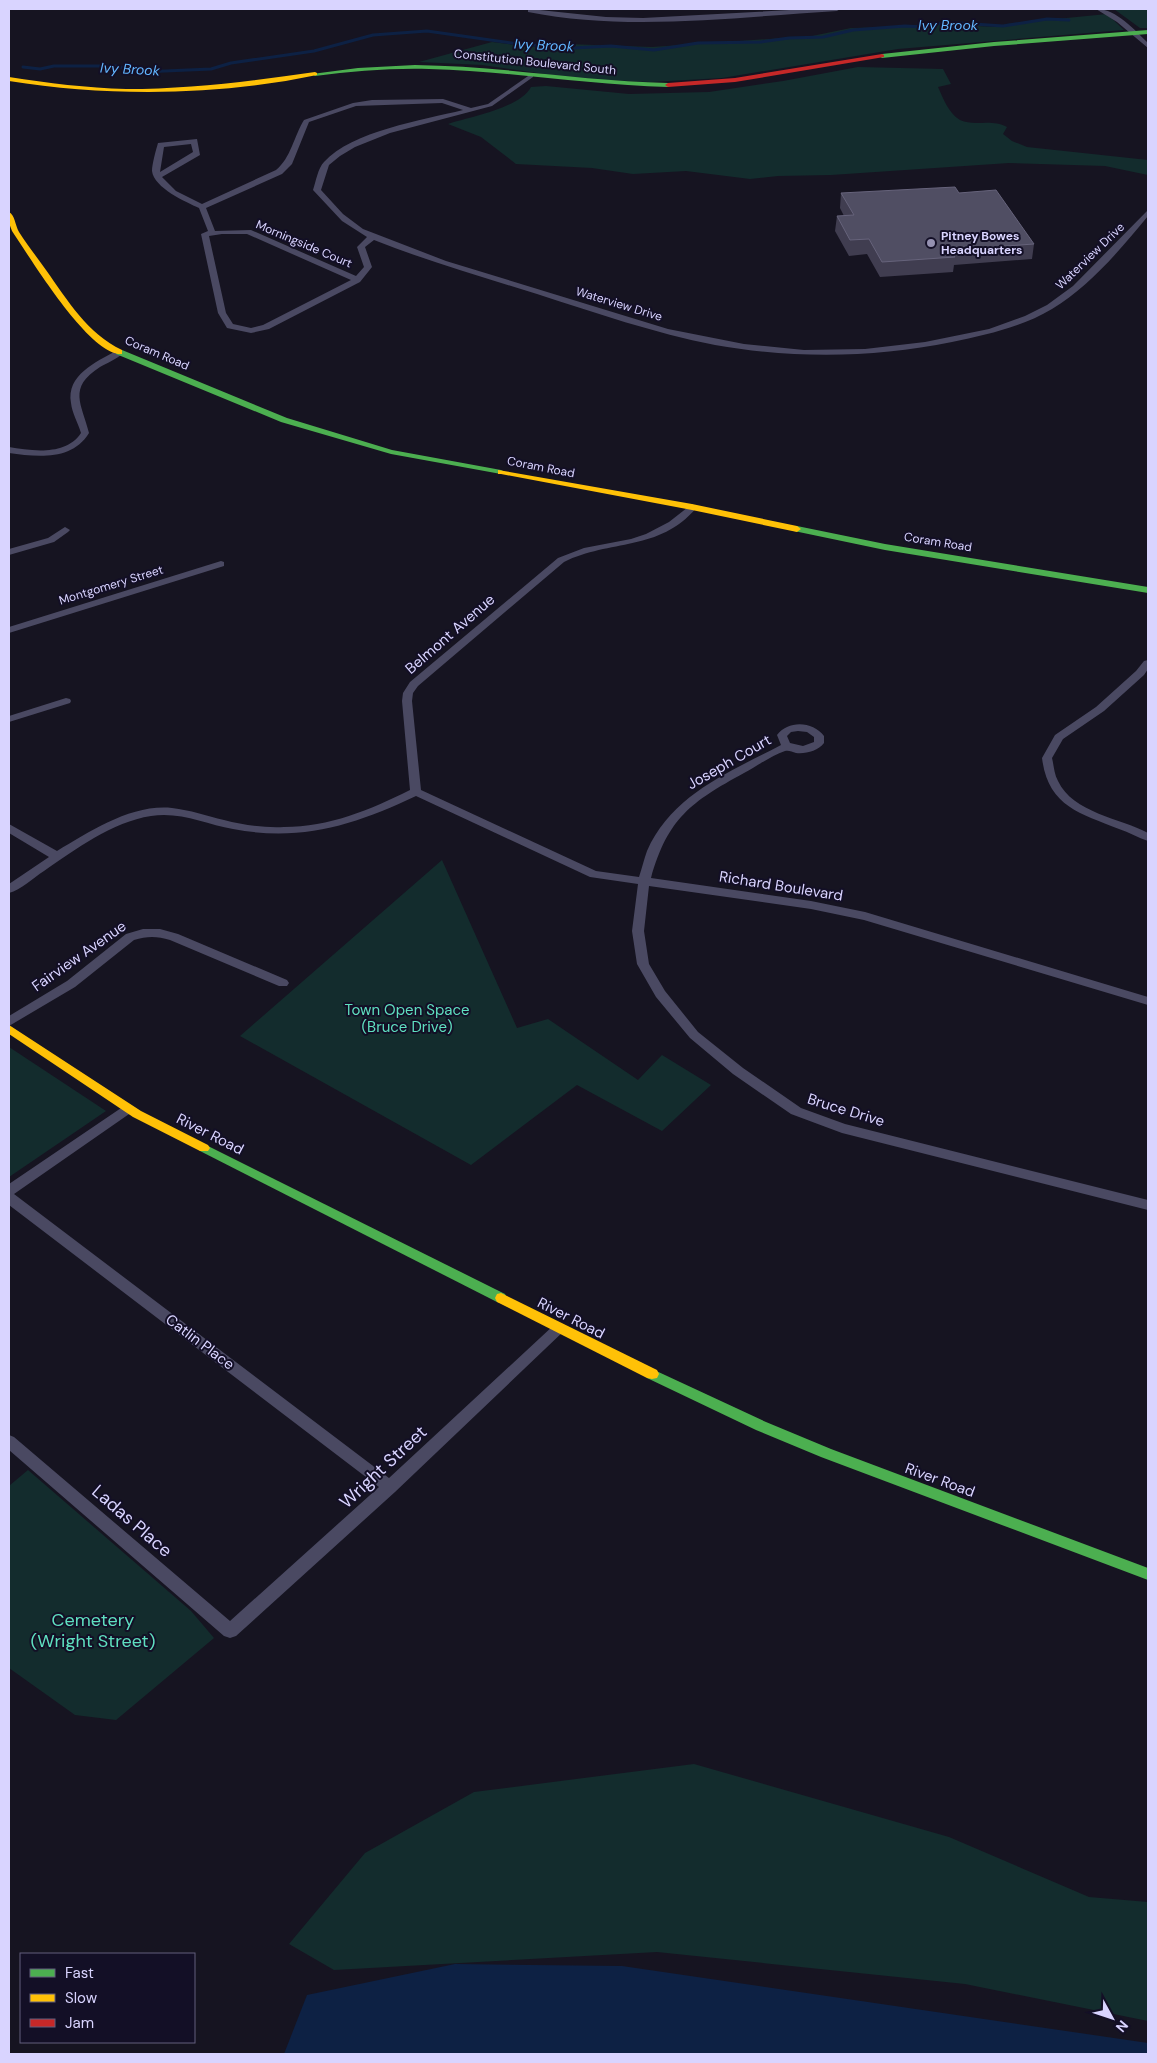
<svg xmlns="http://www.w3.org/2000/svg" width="1157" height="2063" font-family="'DM Sans',sans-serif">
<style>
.green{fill:#132c2d}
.water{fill:#0d2144}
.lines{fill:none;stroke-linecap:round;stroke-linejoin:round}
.stream{stroke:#0d2144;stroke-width:3}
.street{fill:#4a4962;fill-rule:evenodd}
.fast{fill:#4caf50;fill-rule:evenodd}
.slow{fill:#ffc107;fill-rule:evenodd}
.jam{fill:#c62828;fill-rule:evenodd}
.wall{fill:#403d50}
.building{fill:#504e63;stroke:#66637b}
.poi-dot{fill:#9591b1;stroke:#130f26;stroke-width:2}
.labels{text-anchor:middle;stroke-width:4;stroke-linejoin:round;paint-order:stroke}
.far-street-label{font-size:12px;fill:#d9d4ff;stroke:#130f26}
.far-poi-label{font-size:12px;font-weight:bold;fill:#d9d4ff;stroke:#130f26;text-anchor:start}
.far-water-label{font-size:14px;font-style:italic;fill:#62b6ff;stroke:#130f26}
.street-label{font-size:15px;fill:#d9d4ff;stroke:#130f26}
.park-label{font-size:15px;fill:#5fe0c0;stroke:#130f26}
.near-street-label{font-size:18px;fill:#d9d4ff;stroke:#130f26}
.near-park-label{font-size:18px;fill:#5fe0c0;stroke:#130f26}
</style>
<rect width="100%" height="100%" fill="#161421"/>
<!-- green -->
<g class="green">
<polygon points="1114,9 1148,9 1148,28 1140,28"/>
<polygon points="1107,14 1124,30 898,49 722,78 651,82 580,79 482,65 419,62 492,42 530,47 566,44 652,47 812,36 851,28 893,27 927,24 999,27 1006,24"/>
<path d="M858 67 943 69 951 84 938 87C943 98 949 114 960 120 975 127 990 118 1007 127L1003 134 1012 141 1027 147 1148 160V175L1105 166 1009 163 831 175 778 176 750 179 686 171 633 174 592 168 516 164 481 137 448 124C470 117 520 108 531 87L546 86 629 94 709 92 783 81Z"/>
<polygon points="442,860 517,1028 548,1019 638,1080 662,1055 711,1085 662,1131 577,1085 471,1165 240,1036"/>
<polygon points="9,1047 106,1111 9,1177"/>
<polygon points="28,1470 191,1611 214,1638 116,1720 75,1715 9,1668 9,1486"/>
<polygon points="694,1764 949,1837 1089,1897 1148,1902 1148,2021 965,1984 657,1952 334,1970 289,1944 365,1853 474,1792"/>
</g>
<!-- water -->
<polygon class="water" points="455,1964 622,1966 1148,2043 1148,2054 284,2054 307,1995"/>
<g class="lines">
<!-- stream -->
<polyline class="stream" points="23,67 40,69 54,66 116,66 142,72 211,69 231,63 314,51 373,35 427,31 518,44 573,48 611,46 654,50 698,43 761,42 789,38 823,37 853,30 905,26 924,27 932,24 959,23 1003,26 1047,19 1069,20"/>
<!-- street -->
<g class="street">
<path d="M530 9 606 17 643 18 808 9H840L837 11C736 17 628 32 528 12V10Z"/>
<path d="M1096 9C1115 8 1135 30 1148 43V48L1117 22Z"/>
<path d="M531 74 533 75V77L492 106 390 133 355 147 340 156 329 165 321 190 343 214 363 229 446 261 668 329 744 344 804 350 865 349 925 342 989 329 1025 316 1047 305 1073 286 1148 210V216C1120 250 1089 287 1052 309 1022 327 986 335 952 342 874 358 794 359 715 345 654 333 596 313 537 294 482 277 427 261 374 240L365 247 372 267 360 282 269 329 251 333 227 328 218 313 201 234 208 231 199 208C186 202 154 188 152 171 152 164 156 150 158 143L197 139 200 155 162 177 176 191 202 204 276 170C291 158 294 136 304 120L353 103 372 100 443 99 471 108 488 104ZM442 103 463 110C423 120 352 131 324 162 318 168 316 181 313 190L342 221 367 237 357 247 364 267 356 276 251 230 215 231 206 208 282 174 292 164 309 122 356 106ZM191 144 193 152 160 172 164 147ZM222 234H247L351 280 263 325 251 328 233 324 226 313 209 236Z"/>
<path d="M116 351 123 353C117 359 107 363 100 367 67 388 82 404 89 433 72 461 37 457 9 453V447C32 451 66 456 81 433 78 423 72 413 71 403 66 375 96 362 116 351Z"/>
<path d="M692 504 697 507C660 552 610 539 564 562L418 686 413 693 412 701 421 790 596 871 639 877C642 868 644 859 647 851 672 794 730 772 781 745L777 735C788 720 813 721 824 736V743C818 751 806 754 796 753 792 752 789 750 785 751 771 756 757 766 744 773 691 802 668 818 651 878L811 901 865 912 1148 997V1005L864 920 811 909 649 886 644 931 649 964 665 991 698 1032 743 1068 801 1108 845 1124 1148 1200V1210L842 1133 791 1114 733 1074 690 1038 656 997 637 964 632 931 638 884 590 877 416 796C355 825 301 842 233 829 206 824 179 811 151 816 112 822 76 849 44 871 33 878 21 890 9 893V884L49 857 9 833V824L57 851C91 831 131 804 172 808 190 810 207 816 224 820 243 825 264 828 284 827 329 827 370 810 410 790L402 701 403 693 410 682 558 558 584 548 631 539 646 534 669 522ZM798 731 807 732 814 737V742L803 746 790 743 787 736 791 732Z"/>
<polygon points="65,527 70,530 68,532 54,542 9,555 9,549 48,538"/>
<polygon points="221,561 224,562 224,566 9,633 9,627"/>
<path d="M1148 660V669L1144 675 1104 711 1063 739 1052 758C1054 766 1054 774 1058 781 1073 813 1120 818 1148 833V841C1138 838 1129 832 1119 829 1079 813 1048 806 1042 758L1055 735 1096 707 1136 671 1144 661Z"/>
<polygon points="66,698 70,699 71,701 70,703 9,722 9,716"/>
<path d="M143 929H160L178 934 287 980 289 983 287 986H279L170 940C157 936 147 936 134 940L75 987 9 1026V1016L67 981 126 934Z"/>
<polygon points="127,1104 132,1106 133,1109 132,1112 14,1194 389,1478 554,1325 559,1323 564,1325 566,1329 395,1492 236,1636 230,1638 224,1636 9,1450 9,1435 14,1437 230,1621 379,1487 9,1205 9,1184"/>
</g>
<!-- fast -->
<g class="fast">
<polygon points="1148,30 1148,34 994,46 882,58 879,56 882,54 994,42"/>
<path d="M415 65C500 66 583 81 668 83L671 85 668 87C588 85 509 71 429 69 391 68 353 71 315 76L312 74 358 68Z"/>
<polygon points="116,350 122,350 287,418 392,450 501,470 505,472 501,474 391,454 281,422 116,354"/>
<polygon points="797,526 885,544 1148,587 1148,593 885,550 794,531 794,527"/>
<polygon points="204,1144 505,1294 507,1298 505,1302 501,1303 497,1302 200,1151 198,1148 200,1145"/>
<polygon points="652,1369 766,1422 831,1449 1148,1568 1148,1580 821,1457 756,1430 647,1378 645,1374 647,1370"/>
</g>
<!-- slow -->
<g class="slow">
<path d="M315 72 317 73V75C217 96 109 97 9 81V77C48 83 87 88 126 89 190 89 252 81 315 72Z"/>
<path d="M9 212C15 215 15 225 19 232 27 245 37 257 46 270 68 301 87 333 122 350V354C90 357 29 256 12 231L9 223Z"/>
<polygon points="498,470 692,504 797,526 801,529 797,532 692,510 501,474 498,474"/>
<polygon points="9,1025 141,1111 208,1145 210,1148 208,1151 200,1151 133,1117 9,1034"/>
<polygon points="501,1293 657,1370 659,1374 657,1378 652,1379 647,1378 497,1302 495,1298 497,1294"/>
</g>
<!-- jam -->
<polygon class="jam" points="882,54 884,55 884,57 735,82 668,87 665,85 668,83 735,78"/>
</g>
<!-- wall -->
<polygon class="wall" points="841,193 959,193 1034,244 1032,259 954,265 953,272 880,277 867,254 849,256 835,231 837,216 844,216 840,208"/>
<!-- building -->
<polygon class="building" points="955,187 959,193 996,190 1034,244 950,250 955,257 882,262 869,239 850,240 837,216 854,215 841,193"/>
<!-- markers -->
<circle class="poi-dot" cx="931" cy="243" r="5"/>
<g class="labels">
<!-- far-street labels -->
<g class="far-street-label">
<text transform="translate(535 62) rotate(6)" y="4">Constitution Boulevard South</text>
<text transform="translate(304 244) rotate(23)" y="4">Morningside Court</text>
<text transform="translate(1090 256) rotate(-44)" y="4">Waterview Drive</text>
<text transform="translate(619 304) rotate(17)" y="4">Waterview Drive</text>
<text transform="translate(157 353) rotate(23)" y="4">Coram Road</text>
<text transform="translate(541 467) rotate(11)" y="4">Coram Road</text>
<text transform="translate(938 542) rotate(9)" y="4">Coram Road</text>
<text transform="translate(111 585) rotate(-17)" y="4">Montgomery Street</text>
</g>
<!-- far-poi labels -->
<g class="far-poi-label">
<text x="941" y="240">Pitney Bowes<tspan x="941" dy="14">Headquarters</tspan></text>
</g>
<!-- far-water labels -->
<g class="far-water-label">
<text x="948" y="30">Ivy Brook</text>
<text transform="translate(544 45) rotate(3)" y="5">Ivy Brook</text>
<text transform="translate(130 69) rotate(3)" y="5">Ivy Brook</text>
</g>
<!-- street labels -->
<g class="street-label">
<text transform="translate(450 634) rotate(-41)" y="5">Belmont Avenue</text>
<text transform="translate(729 762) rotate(-30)" y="5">Joseph Court</text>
<text transform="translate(781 886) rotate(9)" y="5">Richard Boulevard</text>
<text transform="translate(79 956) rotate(-35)" y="5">Fairview Avenue</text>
<text transform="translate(846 1110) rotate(17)" y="5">Bruce Drive</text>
<text transform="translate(210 1134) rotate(27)" y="5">River Road</text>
<text transform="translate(571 1318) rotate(27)" y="5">River Road</text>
<text transform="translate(200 1342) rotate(37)" y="5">Catlin Place</text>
<text transform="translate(940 1480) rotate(20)" y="5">River Road</text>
</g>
<!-- park labels -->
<g class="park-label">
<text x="407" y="1015">Town Open Space<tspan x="407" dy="17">(Bruce Drive)</tspan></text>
</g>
<!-- near-street labels -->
<g class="near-street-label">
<text transform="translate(383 1467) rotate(-43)" y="6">Wright Street</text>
<text transform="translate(132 1521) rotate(41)" y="6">Ladas Place</text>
</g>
<!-- near-park labels -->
<g class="near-park-label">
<text x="93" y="1626">Cemetery<tspan x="93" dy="21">(Wright Street)</tspan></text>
</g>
</g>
<!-- border -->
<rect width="1157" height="2063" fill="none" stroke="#d9d4ff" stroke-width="20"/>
<!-- legend -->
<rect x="20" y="1953" width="175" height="90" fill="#130f26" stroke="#625e7d"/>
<rect x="30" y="1969" width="25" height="8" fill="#4caf50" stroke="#625e7d"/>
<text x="65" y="1978" font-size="15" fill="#d9d4ff">Fast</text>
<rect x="30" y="1994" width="25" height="8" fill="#ffc107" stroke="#625e7d"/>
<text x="65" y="2003" font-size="15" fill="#d9d4ff">Slow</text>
<rect x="30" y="2019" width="25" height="8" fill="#c62828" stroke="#625e7d"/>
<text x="65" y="2028" font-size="15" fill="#d9d4ff">Jam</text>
<!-- north arrow -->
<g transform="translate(1112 2018) rotate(130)" stroke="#130f26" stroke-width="4" paint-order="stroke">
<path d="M0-4L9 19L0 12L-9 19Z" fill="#d9d4ff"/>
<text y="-8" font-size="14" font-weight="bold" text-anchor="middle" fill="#d9d4ff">N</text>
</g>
</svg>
